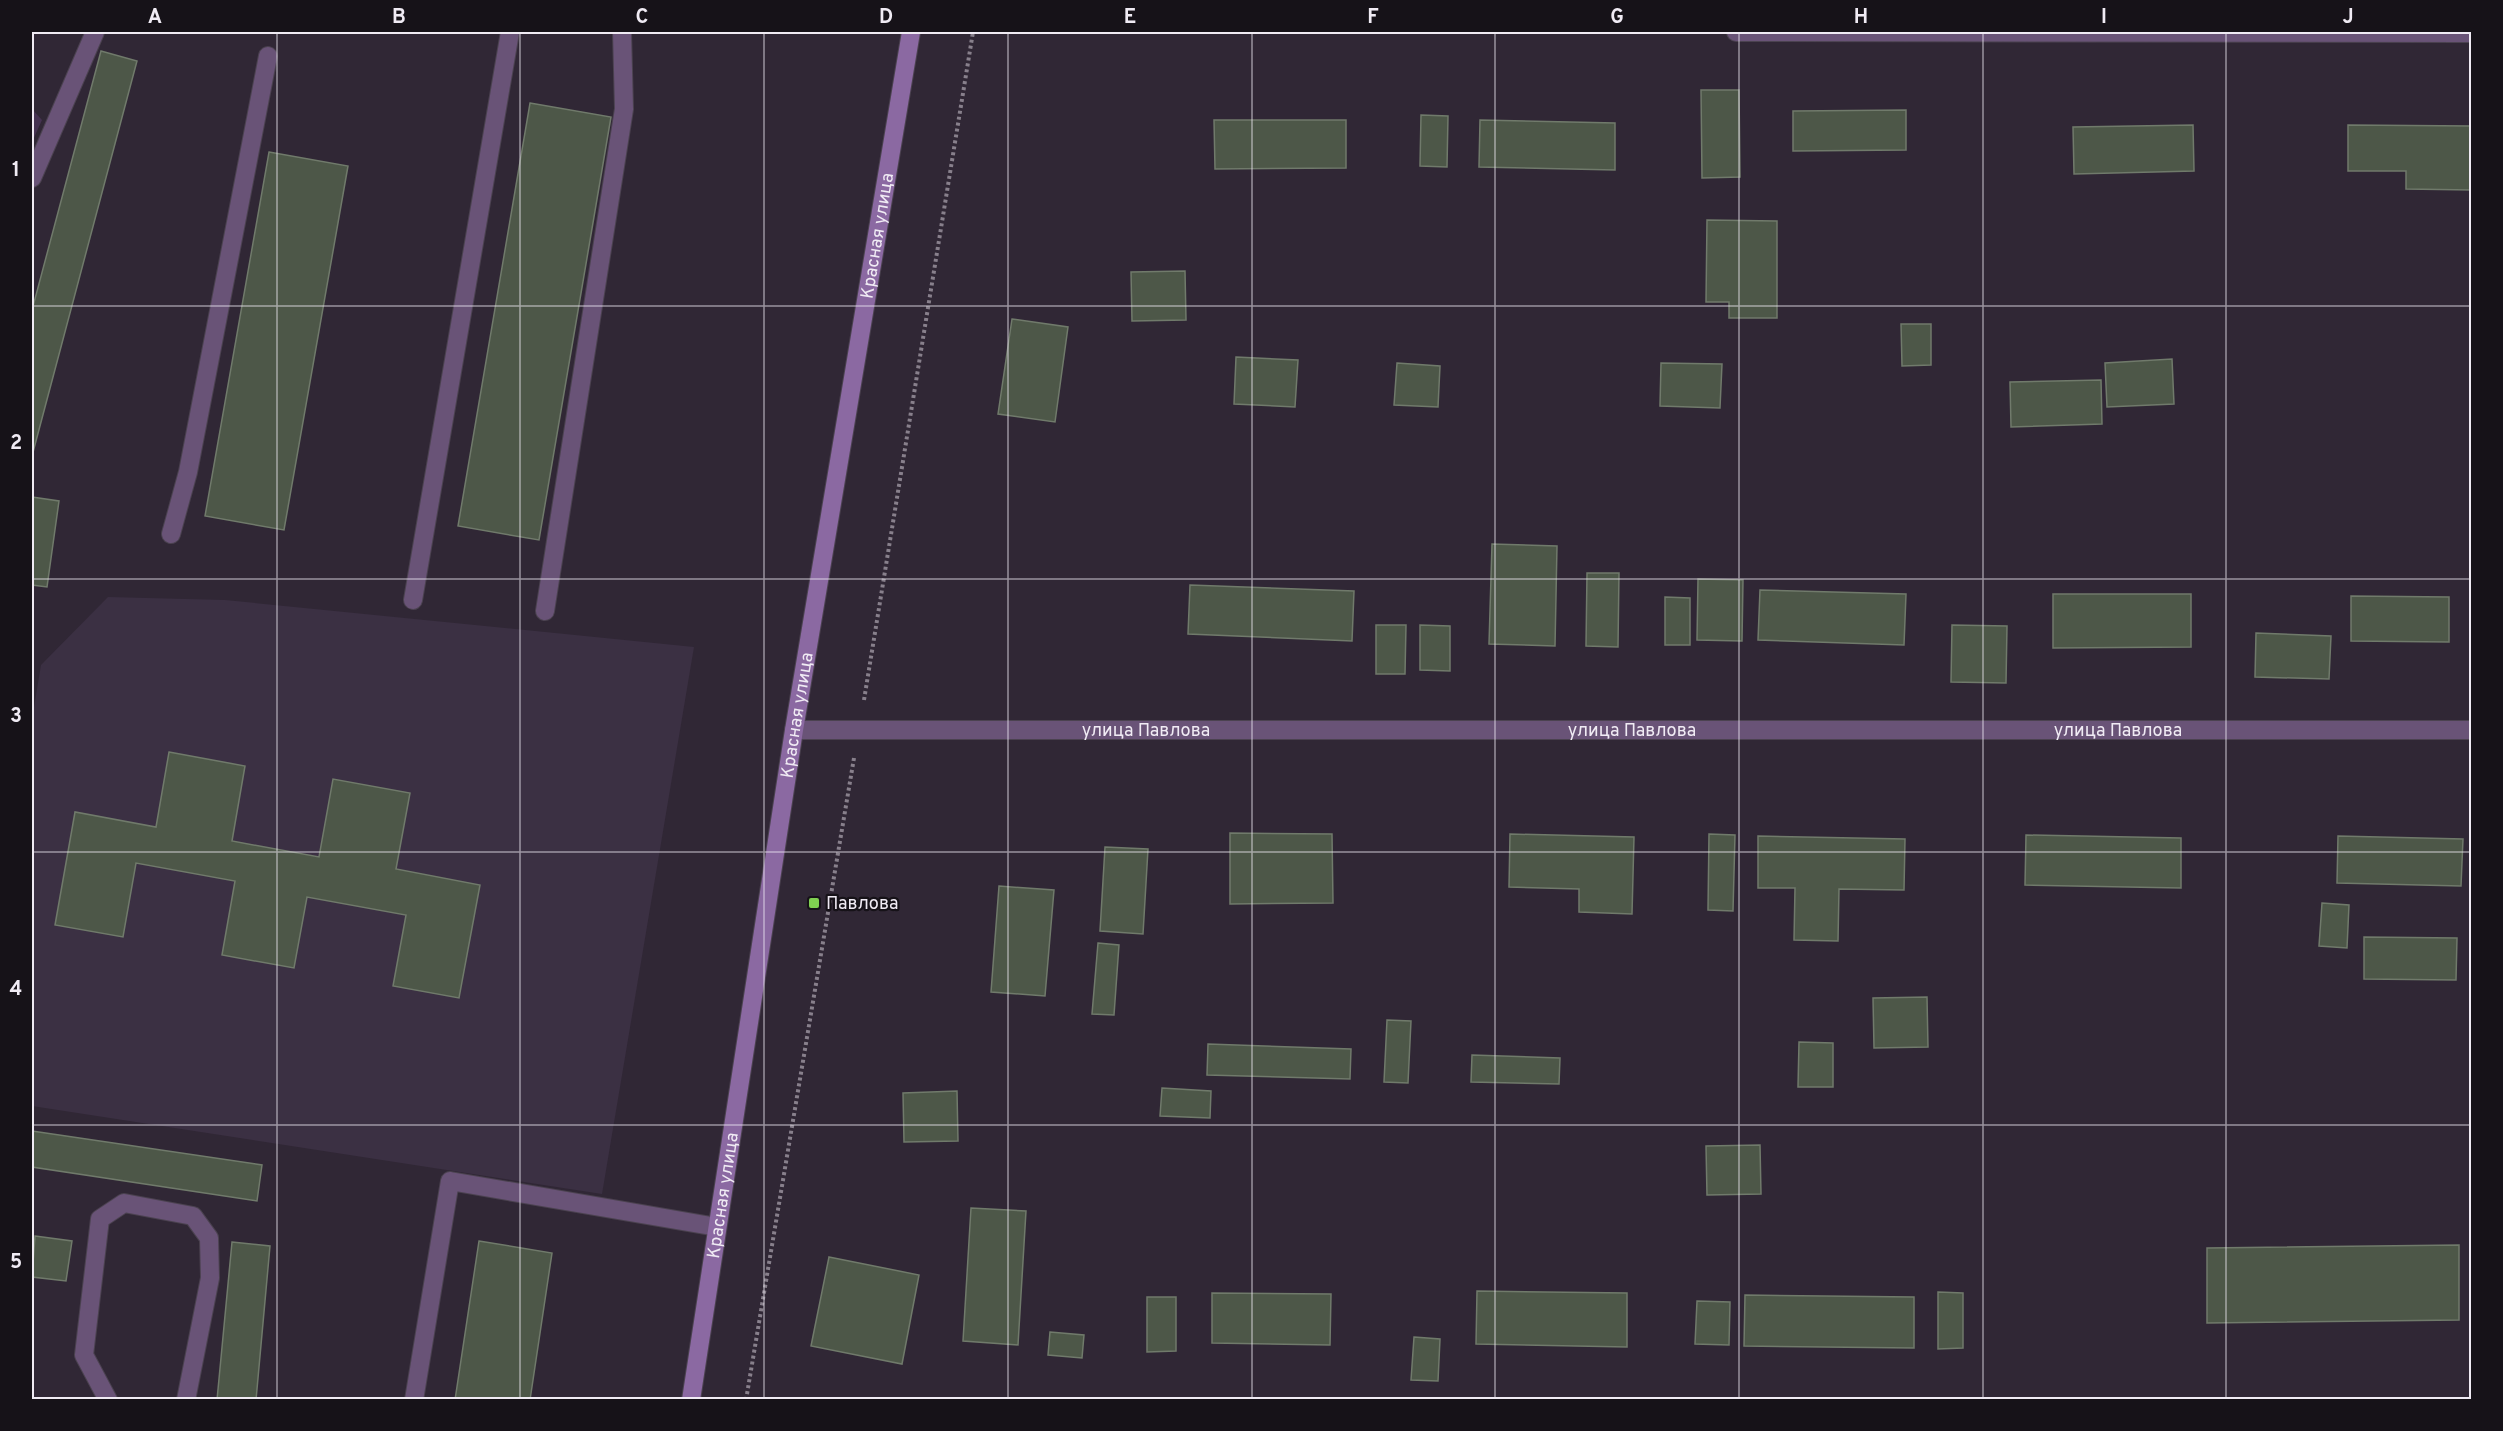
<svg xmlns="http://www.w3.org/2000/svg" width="2503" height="1431" font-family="Overpass,sans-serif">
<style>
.built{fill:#3b3043}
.green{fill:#453251}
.building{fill:#4d5748;stroke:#707a6b;stroke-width:1.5}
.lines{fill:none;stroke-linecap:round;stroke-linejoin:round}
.lane-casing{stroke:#4b4250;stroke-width:20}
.street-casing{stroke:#4b4250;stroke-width:20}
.secondary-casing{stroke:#4b4250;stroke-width:20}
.path{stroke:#88808c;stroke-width:4;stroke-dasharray:3 3;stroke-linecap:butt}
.lane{stroke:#695377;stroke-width:18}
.street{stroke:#695377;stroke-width:18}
.secondary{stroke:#8b69a2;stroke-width:18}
.grid{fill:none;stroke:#f0ebf4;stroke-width:1.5;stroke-opacity:0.55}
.poi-dot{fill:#80d051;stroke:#161218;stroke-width:2}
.labels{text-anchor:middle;stroke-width:4.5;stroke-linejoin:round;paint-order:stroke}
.street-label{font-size:18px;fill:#f0ebf4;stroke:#161218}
.poi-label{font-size:18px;fill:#f0ebf4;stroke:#161218;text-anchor:start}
.neatline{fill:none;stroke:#f0ebf4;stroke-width:2}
.grid-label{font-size:20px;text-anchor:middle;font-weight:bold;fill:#f0ebf4}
</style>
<rect width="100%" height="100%" fill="#302735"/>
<!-- built -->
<polygon class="built" points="108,597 225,600 694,647 602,1194 32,1106 32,719 41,665"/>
<!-- green -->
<polygon class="green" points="32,109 42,120 32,142"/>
<!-- building -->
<g class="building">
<polygon points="101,51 137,61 32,456 32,310"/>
<polygon points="1701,90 1739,90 1740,177 1702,178"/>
<polygon points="530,103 611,117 539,540 458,526"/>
<polygon points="1906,110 1906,150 1793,151 1793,111"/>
<polygon points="1421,115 1448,116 1447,167 1420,166"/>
<polygon points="1214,120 1346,120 1346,168 1215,169"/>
<polygon points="1480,120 1615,123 1615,170 1479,167"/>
<polygon points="2193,125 2194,171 2074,174 2073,127"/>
<polygon points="2348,125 2472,126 2472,190 2406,189 2406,171 2348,171"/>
<polygon points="269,152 348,166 284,530 205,516"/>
<polygon points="1707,220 1777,221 1777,318 1729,318 1729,302 1706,302"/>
<polygon points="1185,271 1186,320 1132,321 1131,272"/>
<polygon points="1012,319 1068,327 1055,422 998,414"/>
<polygon points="1901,324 1931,324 1931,365 1902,366"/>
<polygon points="1236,357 1298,360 1295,407 1234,404"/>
<polygon points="2172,359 2174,404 2107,407 2105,363"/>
<polygon points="1397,363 1440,366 1438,407 1394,405"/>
<polygon points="1661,363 1722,364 1720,408 1660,406"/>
<polygon points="2101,380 2102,424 2011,427 2010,382"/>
<polygon points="32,497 59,501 47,587 32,585"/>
<polygon points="1492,544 1557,546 1555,646 1489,644"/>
<polygon points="1587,573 1619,573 1618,647 1586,646"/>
<polygon points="1698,579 1743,580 1742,641 1697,640"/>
<polygon points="1190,585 1354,591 1352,641 1188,634"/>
<polygon points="1760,590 1906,594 1904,645 1758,640"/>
<polygon points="2053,594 2191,594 2191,647 2053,648"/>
<polygon points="2351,596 2449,597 2449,642 2351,641"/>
<polygon points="1665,597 1690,598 1690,645 1665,645"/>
<polygon points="1376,625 1406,625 1405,674 1376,674"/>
<polygon points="1420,625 1450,626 1450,671 1420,670"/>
<polygon points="1952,625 2007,626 2006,683 1951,682"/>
<polygon points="2256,633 2331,636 2329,679 2255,677"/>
<polygon points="169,752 245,766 232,841 319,857 333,779 410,793 396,869 480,885 459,998 393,986 406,915 307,897 294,968 222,955 235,881 136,863 123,937 55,925 75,812 156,827"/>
<polygon points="1230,833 1332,834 1333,903 1230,904"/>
<polygon points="1510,834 1634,837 1632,914 1579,912 1579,889 1509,887"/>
<polygon points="1709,834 1735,835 1733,911 1708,910"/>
<polygon points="2026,835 2181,838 2181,888 2025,885"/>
<polygon points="1758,836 1905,839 1904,890 1839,889 1838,941 1794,940 1795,888 1758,888"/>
<polygon points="2338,836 2463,839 2461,886 2337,883"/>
<polygon points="1105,847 1148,849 1143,934 1100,931"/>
<polygon points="999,886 1054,890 1045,996 991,992"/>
<polygon points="2322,903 2349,905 2347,948 2319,946"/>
<polygon points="2364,937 2457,938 2456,980 2364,979"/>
<polygon points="1098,943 1119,945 1114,1015 1092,1014"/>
<polygon points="1927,997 1928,1047 1874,1048 1873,998"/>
<polygon points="1387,1020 1411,1021 1408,1083 1384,1082"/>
<polygon points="1799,1042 1833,1043 1833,1087 1798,1087"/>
<polygon points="1208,1044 1351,1049 1350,1079 1207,1075"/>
<polygon points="1472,1055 1560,1058 1559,1084 1471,1082"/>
<polygon points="1162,1088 1211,1091 1210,1118 1160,1116"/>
<polygon points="957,1091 958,1141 904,1142 903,1093"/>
<polygon points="32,1131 262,1165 257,1201 32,1167"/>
<polygon points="1760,1145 1761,1194 1707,1195 1706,1146"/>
<polygon points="971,1208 1026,1211 1018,1345 963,1341"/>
<polygon points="35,1236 72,1241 66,1281 32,1277"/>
<polygon points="479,1241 552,1253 530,1400 455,1400"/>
<polygon points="232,1242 270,1246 256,1400 217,1400"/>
<polygon points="2459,1245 2459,1320 2207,1323 2207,1248"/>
<polygon points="829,1257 919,1275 902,1364 811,1346"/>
<polygon points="1477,1291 1627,1293 1627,1347 1476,1344"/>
<polygon points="1938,1292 1963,1293 1963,1348 1938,1349"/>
<polygon points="1212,1293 1331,1294 1330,1345 1212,1343"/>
<polygon points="1745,1295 1914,1297 1914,1348 1744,1346"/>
<polygon points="1147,1297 1176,1297 1176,1351 1147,1352"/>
<polygon points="1697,1301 1730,1302 1729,1345 1695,1344"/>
<polygon points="1050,1332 1084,1335 1082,1358 1048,1355"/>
<polygon points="1414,1337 1440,1339 1438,1381 1411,1380"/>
</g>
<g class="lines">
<!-- lane casing -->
<g class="lane-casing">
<g id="lane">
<polyline points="32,178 95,32"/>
<polyline points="171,534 188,472 268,56"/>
<polyline points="413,600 510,32"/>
<polyline points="545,611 624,109 622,32"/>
<polyline points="108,1400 84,1355 100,1219 124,1203 193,1216 209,1238 210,1278 186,1400"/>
<polyline points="414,1400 450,1181 717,1227"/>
</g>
</g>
<!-- street casing -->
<g class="street-casing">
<g id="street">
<polyline points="1736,32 2472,33"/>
<path id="s1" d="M794 730H2472"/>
</g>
</g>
<!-- secondary casing -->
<g class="secondary-casing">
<g id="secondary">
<path id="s2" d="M691 1400 794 730 911 32"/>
</g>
</g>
<!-- path -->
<g class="path">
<polyline points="864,700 973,32"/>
<polyline points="746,1400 854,758"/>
</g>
<!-- lane -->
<use href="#lane" class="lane"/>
<!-- street -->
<use href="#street" class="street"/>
<!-- secondary -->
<use href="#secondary" class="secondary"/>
</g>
<!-- grid -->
<path class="grid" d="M277 32V1400M520 32V1400M764 32V1400M1008 32V1400M1252 32V1400M1495 32V1400M1739 32V1400M1983 32V1400M2226 32V1400M32 306H2472M32 579H2472M32 852H2472M32 1125H2472"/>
<!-- markers -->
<rect class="poi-dot" x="808" y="897" width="12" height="12" rx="3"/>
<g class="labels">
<!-- street labels -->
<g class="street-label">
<text dy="6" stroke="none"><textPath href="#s2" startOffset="1179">Красная улица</textPath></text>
<text dy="6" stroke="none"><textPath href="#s2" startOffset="693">Красная улица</textPath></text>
<text dy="6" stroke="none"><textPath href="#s1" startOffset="352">улица Павлова</textPath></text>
<text dy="6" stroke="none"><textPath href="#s1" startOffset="838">улица Павлова</textPath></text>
<text dy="6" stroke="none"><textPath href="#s1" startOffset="1324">улица Павлова</textPath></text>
<text dy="6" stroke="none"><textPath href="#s2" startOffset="207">Красная улица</textPath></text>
</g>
<!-- poi labels -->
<g class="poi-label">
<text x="826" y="909">Павлова</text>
</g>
</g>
<!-- border -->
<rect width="2503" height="1431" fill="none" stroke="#161218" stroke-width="66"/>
<rect x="33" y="33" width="2437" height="1365" class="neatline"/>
<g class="grid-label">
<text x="155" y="23">A</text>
<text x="399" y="23">B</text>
<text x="642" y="23">C</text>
<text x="886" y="23">D</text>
<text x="1130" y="23">E</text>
<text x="1373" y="23">F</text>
<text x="1617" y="23">G</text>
<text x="1861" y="23">H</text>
<text x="2104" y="23">I</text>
<text x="2348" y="23">J</text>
<text x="16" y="176">1</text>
<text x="16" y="449">2</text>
<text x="16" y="722">3</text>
<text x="16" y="995">4</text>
<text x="16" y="1268">5</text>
</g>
</svg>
